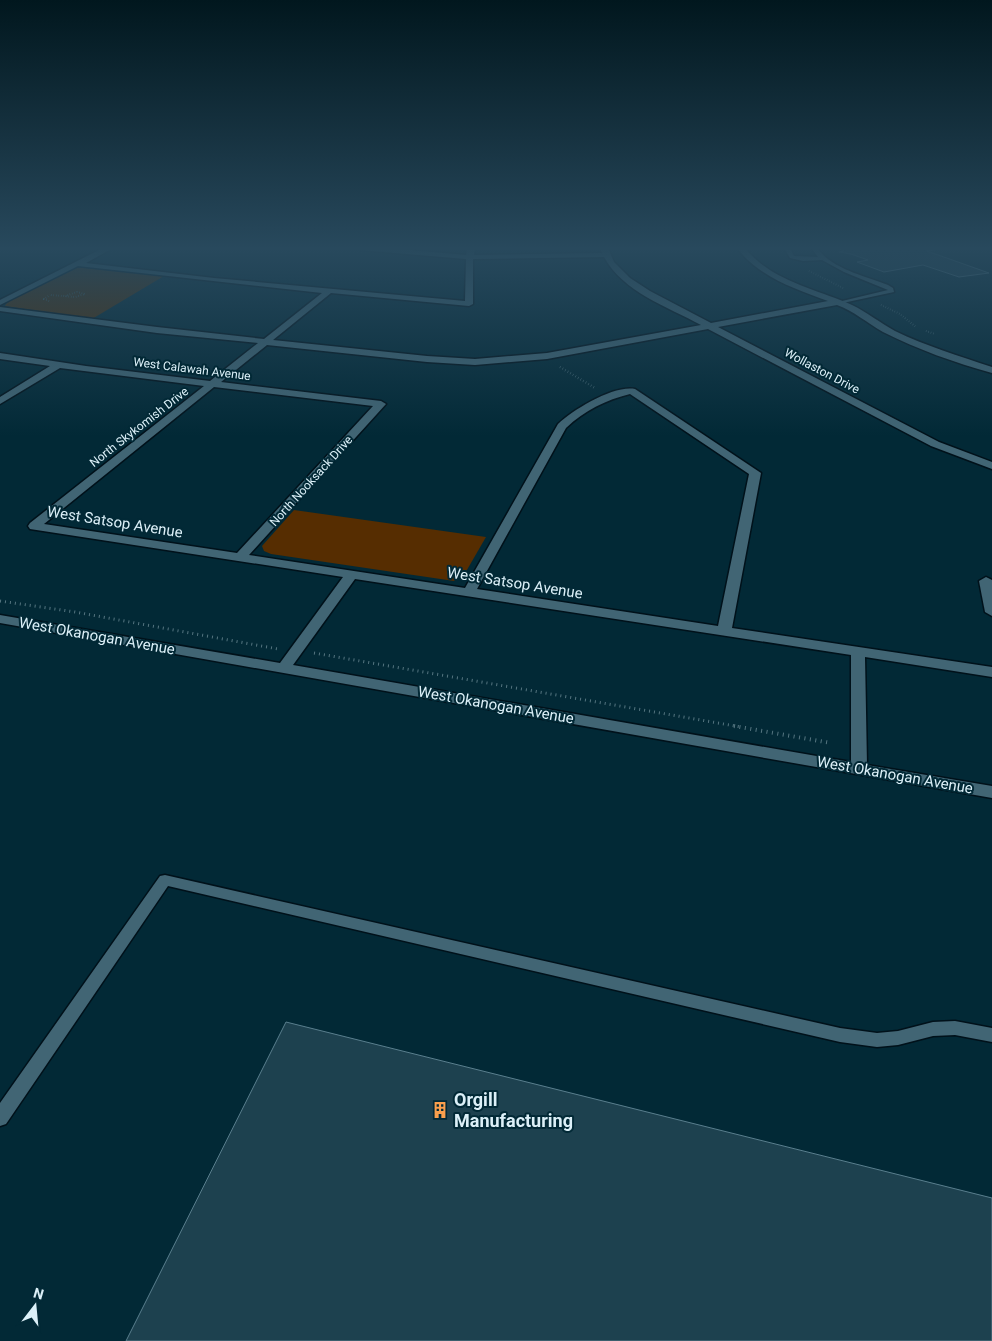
<svg xmlns="http://www.w3.org/2000/svg" width="992" height="1341" font-family="Roboto,sans-serif">
<style>
.green{fill:#562d01}
.building{fill:#1d414f;stroke:#5a7f8e}
.lines{fill:none;stroke-linecap:round;stroke-linejoin:round}
.lane-casing{stroke:#00111a;stroke-width:3}
.street-casing{stroke:#00111a;stroke-width:3}
.path-far3{stroke:#567681;stroke-width:2;stroke-dasharray:0.5 2;stroke-linecap:butt}
.path-far2{stroke:#567681;stroke-width:2.5;stroke-dasharray:0.5 2.5;stroke-linecap:butt}
.path-far1{stroke:#567681;stroke-width:3;stroke-dasharray:1 4;stroke-linecap:butt}
.path{stroke:#567681;stroke-width:4;stroke-dasharray:1 4.5;stroke-linecap:butt}
.lane{fill:#416574;fill-rule:evenodd}
.street{fill:#416574;fill-rule:evenodd}
.labels{text-anchor:middle;stroke-width:4;stroke-linejoin:round;paint-order:stroke}
.far-street-label{font-size:12px;fill:#dcf0f8;stroke:#022936}
.street-label{font-size:15px;fill:#dcf0f8;stroke:#022936}
.near-poi-label{font-size:18px;font-weight:bold;fill:#dcf0f8;stroke:#022936;text-anchor:start}
</style>
<rect width="100%" height="100%" fill="#022936"/>
<!-- green -->
<g class="green">
<polygon points="77,268 85,268 164,276 92,319 5,306 6,304 10,301"/>
<polygon points="294,510 486,537 464,575 454,581 271,554 264,551 262,546"/>
</g>
<!-- building -->
<g class="building">
<polygon points="837,248 947,248 927,251 989,273 959,277 923,265 884,272 857,262 868,260 851,254 839,252 844,251"/>
<polygon points="286,1022 992,1198 992,1341 126,1341"/>
</g>
<g class="lines">
<!-- lane casing -->
<g class="lane-casing">
<g id="lane">
<path d="M784 248H790L794 256 818 257 811 248H817C832 269 865 276 888 285L893 288 894 292 838 304V302L888 290 844 272 822 260 803 261 790 258Z"/>
<polygon points="165,875 840,1028 877,1033 898,1031 933,1022 955,1021 992,1028 992,1042 955,1035 933,1036 898,1045 877,1047 840,1042 168,886 6,1124 0,1126 0,1103 160,876"/>
</g>
</g>
<!-- street casing -->
<g class="street-casing">
<g id="street">
<path d="M103 248H113L86 263 214 278 465 301 466 259 360 250 356 248H387L466 255 467 248H475L474 255 602 253 600 248H608L614 262 630 278 650 291 711 323 828 301C795 289 759 277 737 248H745C771 281 816 289 852 305 867 312 880 323 895 331 926 346 959 356 992 367V373C955 363 917 349 883 332 867 323 854 311 837 305L718 327 939 442 992 462V469L931 446 708 329 547 359 475 365 427 362 267 345 221 382 381 401 386 404 249 555 465 588 558 424C574 409 614 385 635 389L761 473 732 628 992 667V677L865 657 867 765 992 786V798L0 623V615L280 663 343 577 30 529 28 526 30 523 204 386 60 368 0 404V397L50 366 0 359V353L86 366 210 381 258 343 157 333 0 311V307L157 327 264 339 322 293 78 266 0 305V300ZM604 257C623 292 668 307 701 325L547 353 475 359 427 356 273 340 331 293 469 306 473 304V259ZM214 387 373 406 237 553 44 524ZM630 394 749 474 718 626 477 589 566 428C585 410 606 400 630 394ZM355 579 851 655V762L293 665Z"/>
<polygon points="986,577 992,580 992,616 985,612 979,581"/>
</g>
</g>
<!-- path-far3 -->
<g class="path-far3">
<polyline points="809,271 843,288"/>
<polyline points="51,295 75,297 85,294 77,292 65,296"/>
<polyline points="49,301 44,299 50,295"/>
<polyline points="881,305 900,314 916,327"/>
<polyline points="926,331 935,334"/>
</g>
<!-- path-far2 -->
<polyline class="path-far2" points="560,367 595,388"/>
<!-- path-far1 -->
<g class="path-far1">
<polyline points="0,601 75,612 278,649"/>
<polyline points="314,653 741,727"/>
</g>
<!-- path -->
<polyline class="path" points="734,726 831,743"/>
<!-- lane -->
<use href="#lane" class="lane"/>
<!-- street -->
<use href="#street" class="street"/>
</g>
<!-- sky -->
<linearGradient id="sky" x2="0" y2="1"><stop stop-color="#01171e"/><stop offset="0.57" stop-color="#28495d"/><stop offset="1" stop-color="#28495d" stop-opacity="0"/></linearGradient>
<rect width="992" height="436" fill="url(#sky)"/>
<!-- icons -->
<defs>
<g id="building-bare" transform="scale(1.35)"><path d="M-4-6H4V6H1V3H-1V6H-4ZM-2.5-4.3h1.7v1.8h-1.7ZM.8-4.3h1.7v1.8H.8ZM-2.5-1h1.7V.8h-1.7ZM.8-1h1.7V.8H.8Z" fill="#f99f4d" stroke="#022936" stroke-width="2.5" paint-order="stroke"/></g>
</defs>
<g fill-rule="evenodd">
<use href="#building-bare" x="440" y="1110"/>
</g>
<g class="labels">
<!-- far-street labels -->
<g class="far-street-label">
<text transform="translate(192 369) rotate(7)" y="4">West Calawah Avenue</text>
<text transform="translate(822 371) rotate(28)" y="4">Wollaston Drive</text>
<text transform="translate(139 427) rotate(-38)" y="4">North Skykomish Drive</text>
<text transform="translate(311 481) rotate(-48)" y="4">North Nooksack Drive</text>
</g>
<!-- street labels -->
<g class="street-label">
<text transform="translate(115 522) rotate(9)" y="5">West Satsop Avenue</text>
<text transform="translate(515 583) rotate(9)" y="5">West Satsop Avenue</text>
<text transform="translate(97 636) rotate(10)" y="5">West Okanogan Avenue</text>
<text transform="translate(496 705) rotate(10)" y="5">West Okanogan Avenue</text>
<text transform="translate(895 775) rotate(10)" y="5">West Okanogan Avenue</text>
</g>
<!-- near-poi labels -->
<g class="near-poi-label">
<text x="454" y="1106">Orgill<tspan x="454" dy="21">Manufacturing</tspan></text>
</g>
</g>
<!-- north arrow -->
<g transform="translate(35 1306) rotate(16)" stroke="#022936" stroke-width="4" paint-order="stroke">
<path d="M0-4L9 19L0 12L-9 19Z" fill="#dcf0f8"/>
<text y="-8" font-size="14" font-weight="bold" text-anchor="middle" fill="#dcf0f8">N</text>
</g>
</svg>
